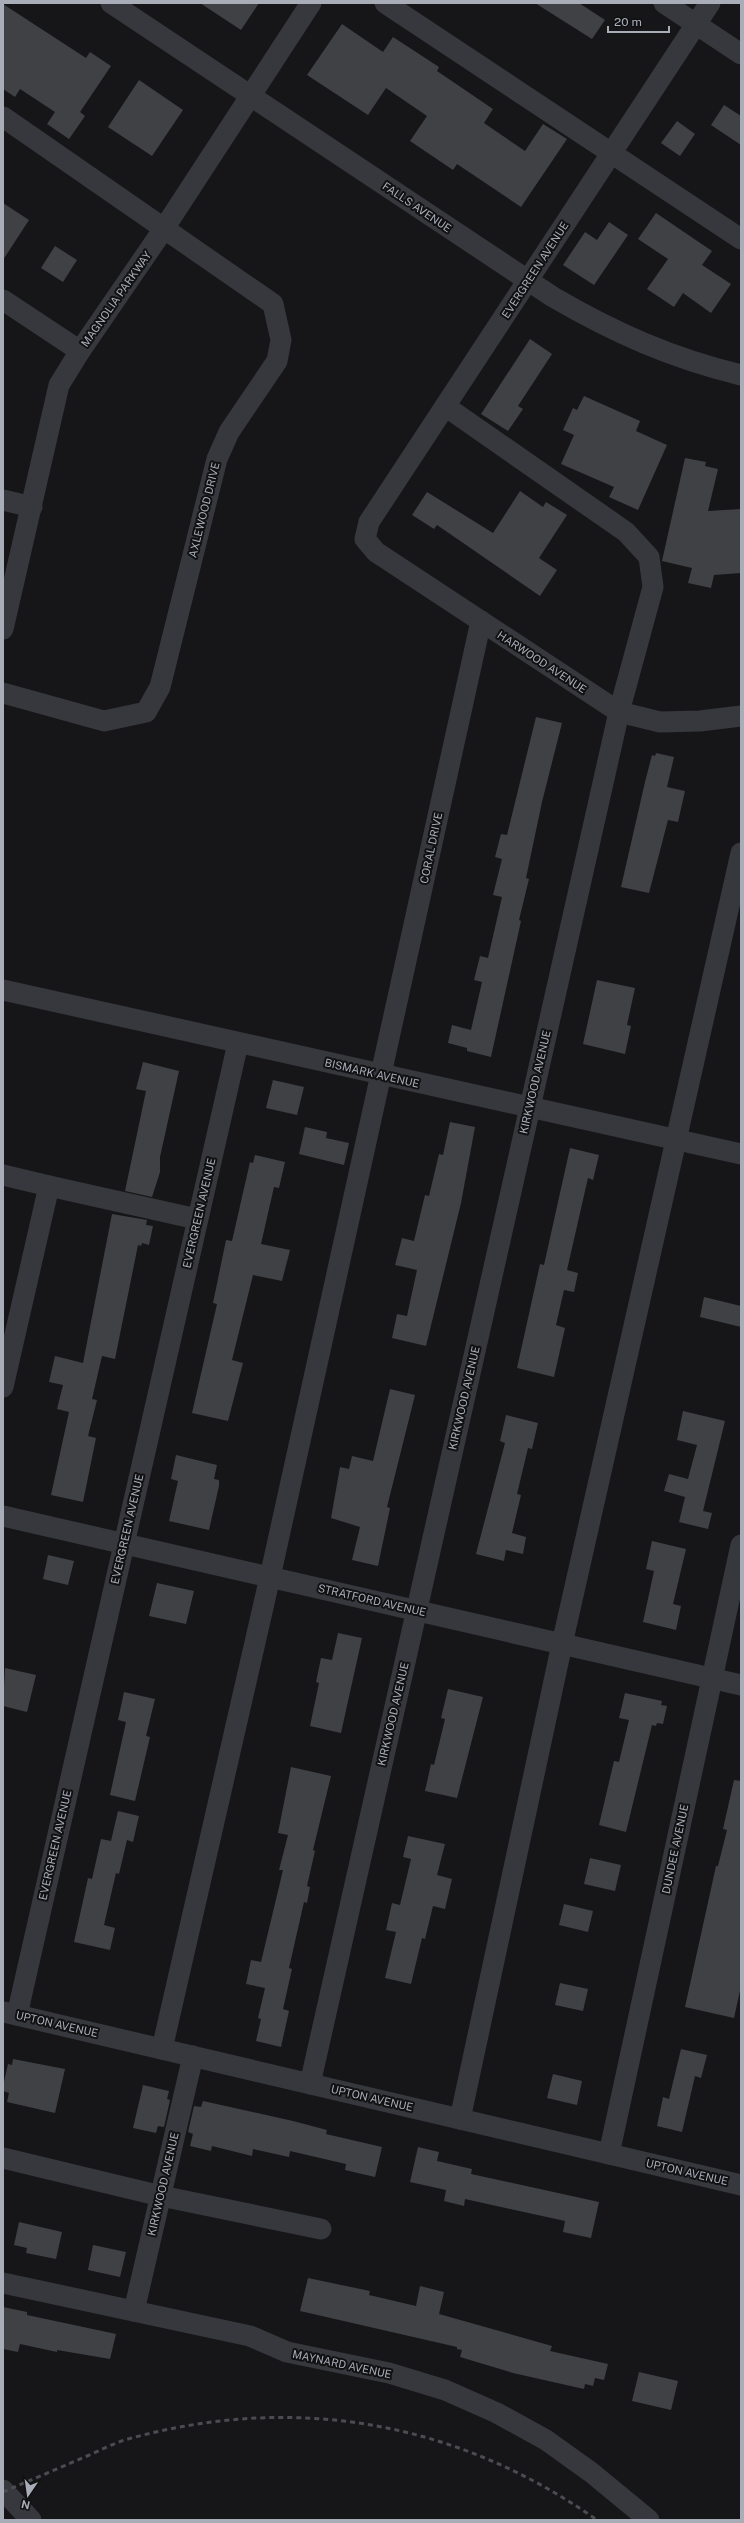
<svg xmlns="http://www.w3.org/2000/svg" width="744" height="2523" font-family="'Public Sans',sans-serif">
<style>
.building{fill:#404145}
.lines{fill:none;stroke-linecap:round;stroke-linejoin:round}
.minor{stroke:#37383d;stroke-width:21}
.rail{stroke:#4a4c52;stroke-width:3;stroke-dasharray:5 4;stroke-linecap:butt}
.labels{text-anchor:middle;stroke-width:4;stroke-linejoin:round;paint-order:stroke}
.street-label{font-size:11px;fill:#a8adb8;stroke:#111113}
</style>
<rect width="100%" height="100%" fill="#161618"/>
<!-- building -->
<g class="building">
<polygon points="200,3 259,3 241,30"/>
<polygon points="535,3 579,3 605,20 592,39"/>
<polygon points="3,4 86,58 90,52 111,66 80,112 85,116 69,139 47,124 55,112 20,89 15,97 3,89"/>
<polygon points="342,24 383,52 393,37 439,67 437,71 493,109 484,123 525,151 543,124 567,139 521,207 457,164 453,170 410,141 427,116 386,88 368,115 307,75"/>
<polygon points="139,80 183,110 152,156 108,127"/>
<polygon points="724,105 741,116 741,145 711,125"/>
<polygon points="677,121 695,134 680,156 661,143"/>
<polygon points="3,203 29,220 3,260"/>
<polygon points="656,213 712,251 702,265 731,284 711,313 683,293 674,307 647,289 668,259 638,239"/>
<polygon points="609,222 628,235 594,285 563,265 585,232 597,240"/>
<polygon points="55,246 77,260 63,282 41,268"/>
<polygon points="530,339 552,354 518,406 523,409 508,431 481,414"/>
<polygon points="584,396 640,421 636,431 667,445 638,510 609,497 614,487 561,464 574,435 563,430 573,408 577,410"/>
<polygon points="685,458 706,462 705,466 718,469 708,511 741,509 741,573 714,575 711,588 688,583 692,568 662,561"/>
<polygon points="520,491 543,507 546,502 567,515 539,558 557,570 540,596 437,525 434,529 412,515 427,492 493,533"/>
<polygon points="536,717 562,723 542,802 526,878 529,879 519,920 521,921 491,1057 467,1051 467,1048 448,1043 452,1025 471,1030 482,982 474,980 480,956 488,958 502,897 493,895 502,859 495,857 501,834 507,835"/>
<polygon points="656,753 674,757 667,787 685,791 678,822 668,820 649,893 621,887 645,782 652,755 655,756"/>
<polygon points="597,980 635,988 627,1025 631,1026 625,1054 583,1044"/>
<polygon points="143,1062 179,1071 160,1157 160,1172 152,1197 125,1191 146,1091 136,1089"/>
<polygon points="273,1080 304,1087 297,1115 266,1108"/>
<polygon points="450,1122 475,1127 461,1203 426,1346 392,1338 397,1314 407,1316 417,1270 395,1265 402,1238 414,1241 425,1195 429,1196 439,1154 443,1155"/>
<polygon points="305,1127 327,1132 326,1138 349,1143 344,1165 299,1154"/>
<polygon points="570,1148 599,1155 593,1180 588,1178 567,1270 578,1273 574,1292 564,1290 556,1325 565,1328 554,1377 517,1368 540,1264 544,1265"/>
<polygon points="255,1155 285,1162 279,1188 274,1187 261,1244 290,1250 282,1281 253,1275 232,1360 243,1363 228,1421 192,1413 217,1304 213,1303 226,1240 232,1241 250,1162 253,1163"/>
<polygon points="112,1214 147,1220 146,1225 153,1226 149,1245 142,1243 141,1246 138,1245 115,1359 102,1356 92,1399 97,1400 88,1436 96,1438 83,1502 51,1495 69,1412 57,1409 63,1385 49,1382 55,1356 83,1363"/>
<polygon points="704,1297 741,1306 741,1327 700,1317"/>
<polygon points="390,1389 415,1395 387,1507 390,1508 378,1566 352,1560 360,1527 331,1518 340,1467 349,1469 352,1456 373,1461"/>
<polygon points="683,1411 725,1421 703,1511 712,1513 708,1529 679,1522 685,1497 664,1491 669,1474 688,1479 697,1445 677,1440"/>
<polygon points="506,1415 538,1423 532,1449 528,1448 517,1494 521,1495 512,1533 526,1537 523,1554 506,1550 504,1561 476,1554 505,1443 500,1441"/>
<polygon points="176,1455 217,1465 214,1479 219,1480 219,1486 209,1530 169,1521 178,1481 171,1479"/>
<polygon points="652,1541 686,1549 673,1604 681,1606 676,1630 643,1622 654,1571 646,1569"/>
<polygon points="48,1555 74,1561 68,1585 43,1579"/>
<polygon points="157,1583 194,1591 186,1624 149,1616"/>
<polygon points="338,1633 362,1638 341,1733 310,1726 319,1683 316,1682 321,1658 332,1660"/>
<polygon points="5,1668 36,1675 27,1712 3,1706"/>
<polygon points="448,1689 483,1697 457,1798 425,1791 431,1764 434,1765 445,1719 441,1718"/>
<polygon points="124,1692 155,1699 146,1736 150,1737 135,1801 110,1795 126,1722 118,1720"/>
<polygon points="625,1693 662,1701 661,1705 667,1706 663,1724 657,1723 656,1726 652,1725 626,1832 599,1825 614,1761 619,1762 629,1720 619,1718"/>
<polygon points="291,1767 331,1776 313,1850 315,1851 307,1886 310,1887 307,1903 304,1902 289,1968 292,1969 283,2009 289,2011 281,2047 256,2041 261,2019 258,2018 265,1988 246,1984 251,1960 261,1962 283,1870 279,1870 288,1835 278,1833"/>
<polygon points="734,1780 741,1781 741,1986 734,2018 685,2007 716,1866 718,1866 727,1830 723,1829"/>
<polygon points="118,1811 139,1816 133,1842 127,1840 119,1874 116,1873 104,1925 115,1928 110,1950 74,1942 88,1878 92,1879 101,1839 111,1841"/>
<polygon points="408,1836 445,1844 437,1875 452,1879 445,1909 433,1906 425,1939 422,1938 411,1984 385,1978 396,1932 386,1930 392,1903 400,1905 411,1859 403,1857"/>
<polygon points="590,1858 621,1865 615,1891 584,1884"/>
<polygon points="564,1904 593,1911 588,1932 559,1925"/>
<polygon points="560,1983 588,1989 583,2011 555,2005"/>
<polygon points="681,2049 707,2055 701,2078 695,2076 682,2132 657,2126 663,2097 669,2099"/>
<polygon points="13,2059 65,2069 55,2113 7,2102 9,2093 3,2091 3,2086 8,2064 12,2065"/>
<polygon points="553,2074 582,2081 577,2105 547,2098"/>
<polygon points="143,2085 169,2091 167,2099 170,2100 164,2127 158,2126 156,2133 133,2128"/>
<polygon points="203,2101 293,2121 327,2130 326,2134 382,2147 375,2177 345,2170 346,2164 290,2151 289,2157 253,2149 252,2156 212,2146 211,2151 190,2146 193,2134 188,2132 194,2106 201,2107"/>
<polygon points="418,2147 439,2152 437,2161 472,2169 471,2174 599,2202 591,2238 563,2232 565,2221 465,2199 464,2206 444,2201 446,2190 410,2182"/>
<polygon points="19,2222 62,2232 56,2259 26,2253 27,2248 14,2245"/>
<polygon points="93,2245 126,2252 120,2277 88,2270"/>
<polygon points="308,2278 370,2291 369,2295 416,2306 420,2286 444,2292 439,2314 552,2346 550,2351 608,2364 604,2380 595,2378 593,2386 585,2384 584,2389 513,2373 460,2357 462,2350 457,2349 457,2347 300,2311"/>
<polygon points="3,2307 27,2312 27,2315 116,2334 110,2359 57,2350 57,2352 20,2344 18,2352 3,2349"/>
<polygon points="639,2372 678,2381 671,2410 632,2401"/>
</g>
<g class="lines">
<!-- minor -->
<g class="minor">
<path d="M111 3 553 297C615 333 671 358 741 375"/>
<polyline points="385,3 741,239"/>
<polyline points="664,3 741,54"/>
<polyline points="710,3 369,522 365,539 376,552 619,712 660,722 700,721 741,716"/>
<polyline points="3,117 273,304 281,340 277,361 229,432 217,459 160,687 146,712 104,721 3,693"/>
<polyline points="3,300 80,351"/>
<polyline points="3,500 32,507"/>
<polyline points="3,629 59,385 80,351 163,230 311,3"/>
<polyline points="3,990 741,1154"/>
<polyline points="3,1175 49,1186 3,1387"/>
<polyline points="49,1186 197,1219"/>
<polyline points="3,1516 741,1685"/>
<polyline points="4,2012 741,2185"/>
<polyline points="17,2015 238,1043"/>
<polyline points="162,2049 270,1577 481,621"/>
<polyline points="310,2084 619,712 653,587 649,557 626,532 445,406"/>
<polyline points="460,2119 562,1644 741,853"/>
<polyline points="609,2154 741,1545"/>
<polyline points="3,2158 161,2196 321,2229"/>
<polyline points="3,2283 250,2336 287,2352 389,2373 445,2390 497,2413 546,2440 592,2473 649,2520"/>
<polyline points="134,2311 193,2056"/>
<polyline points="3,2490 31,2520"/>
</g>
<!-- rail -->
<path class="rail" d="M3 2492C31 2480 59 2468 87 2456 101 2450 114 2443 128 2439 294 2393 456 2421 597 2520"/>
</g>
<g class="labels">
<!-- street labels -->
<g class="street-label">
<text transform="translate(417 207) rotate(34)" y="4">FALLS AVENUE</text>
<text transform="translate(535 270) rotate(-57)" y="4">EVERGREEN AVENUE</text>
<text transform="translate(116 299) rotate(-55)" y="4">MAGNOLIA PARKWAY</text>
<text transform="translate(204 510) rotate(-76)" y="4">AXLEWOOD DRIVE</text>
<text transform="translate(542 662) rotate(33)" y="4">HARWOOD AVENUE</text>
<text transform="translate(431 848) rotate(-78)" y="4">CORAL DRIVE</text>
<text transform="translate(372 1073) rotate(13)" y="4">BISMARK AVENUE</text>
<text transform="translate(535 1082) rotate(-77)" y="4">KIRKWOOD AVENUE</text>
<text transform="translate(199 1213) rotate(-77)" y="4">EVERGREEN AVENUE</text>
<text transform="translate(464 1398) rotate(-77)" y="4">KIRKWOOD AVENUE</text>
<text transform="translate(127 1529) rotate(-77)" y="4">EVERGREEN AVENUE</text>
<text transform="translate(372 1600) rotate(13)" y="4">STRATFORD AVENUE</text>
<text transform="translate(393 1714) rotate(-77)" y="4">KIRKWOOD AVENUE</text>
<text transform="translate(55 1845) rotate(-77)" y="4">EVERGREEN AVENUE</text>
<text transform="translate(675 1849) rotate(-78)" y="4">DUNDEE AVENUE</text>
<text transform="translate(57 2024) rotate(13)" y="4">UPTON AVENUE</text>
<text transform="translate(372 2098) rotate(13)" y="4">UPTON AVENUE</text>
<text transform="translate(687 2172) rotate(13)" y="4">UPTON AVENUE</text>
<text transform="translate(163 2184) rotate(-77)" y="4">KIRKWOOD AVENUE</text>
<text transform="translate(342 2364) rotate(12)" y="4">MAYNARD AVENUE</text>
</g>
</g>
<!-- border -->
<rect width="744" height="2523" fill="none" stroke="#a8adb8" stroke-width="8"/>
<!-- north arrow -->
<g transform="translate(28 2495) rotate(193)" stroke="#111113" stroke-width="3" paint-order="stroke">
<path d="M0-3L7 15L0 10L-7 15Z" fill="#a8adb8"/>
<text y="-6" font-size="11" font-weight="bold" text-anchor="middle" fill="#a8adb8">N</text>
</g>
<!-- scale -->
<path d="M608 26v6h61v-6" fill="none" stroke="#a8adb8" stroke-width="2"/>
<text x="614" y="26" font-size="12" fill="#a8adb8" stroke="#111113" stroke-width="3" paint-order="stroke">20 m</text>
</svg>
